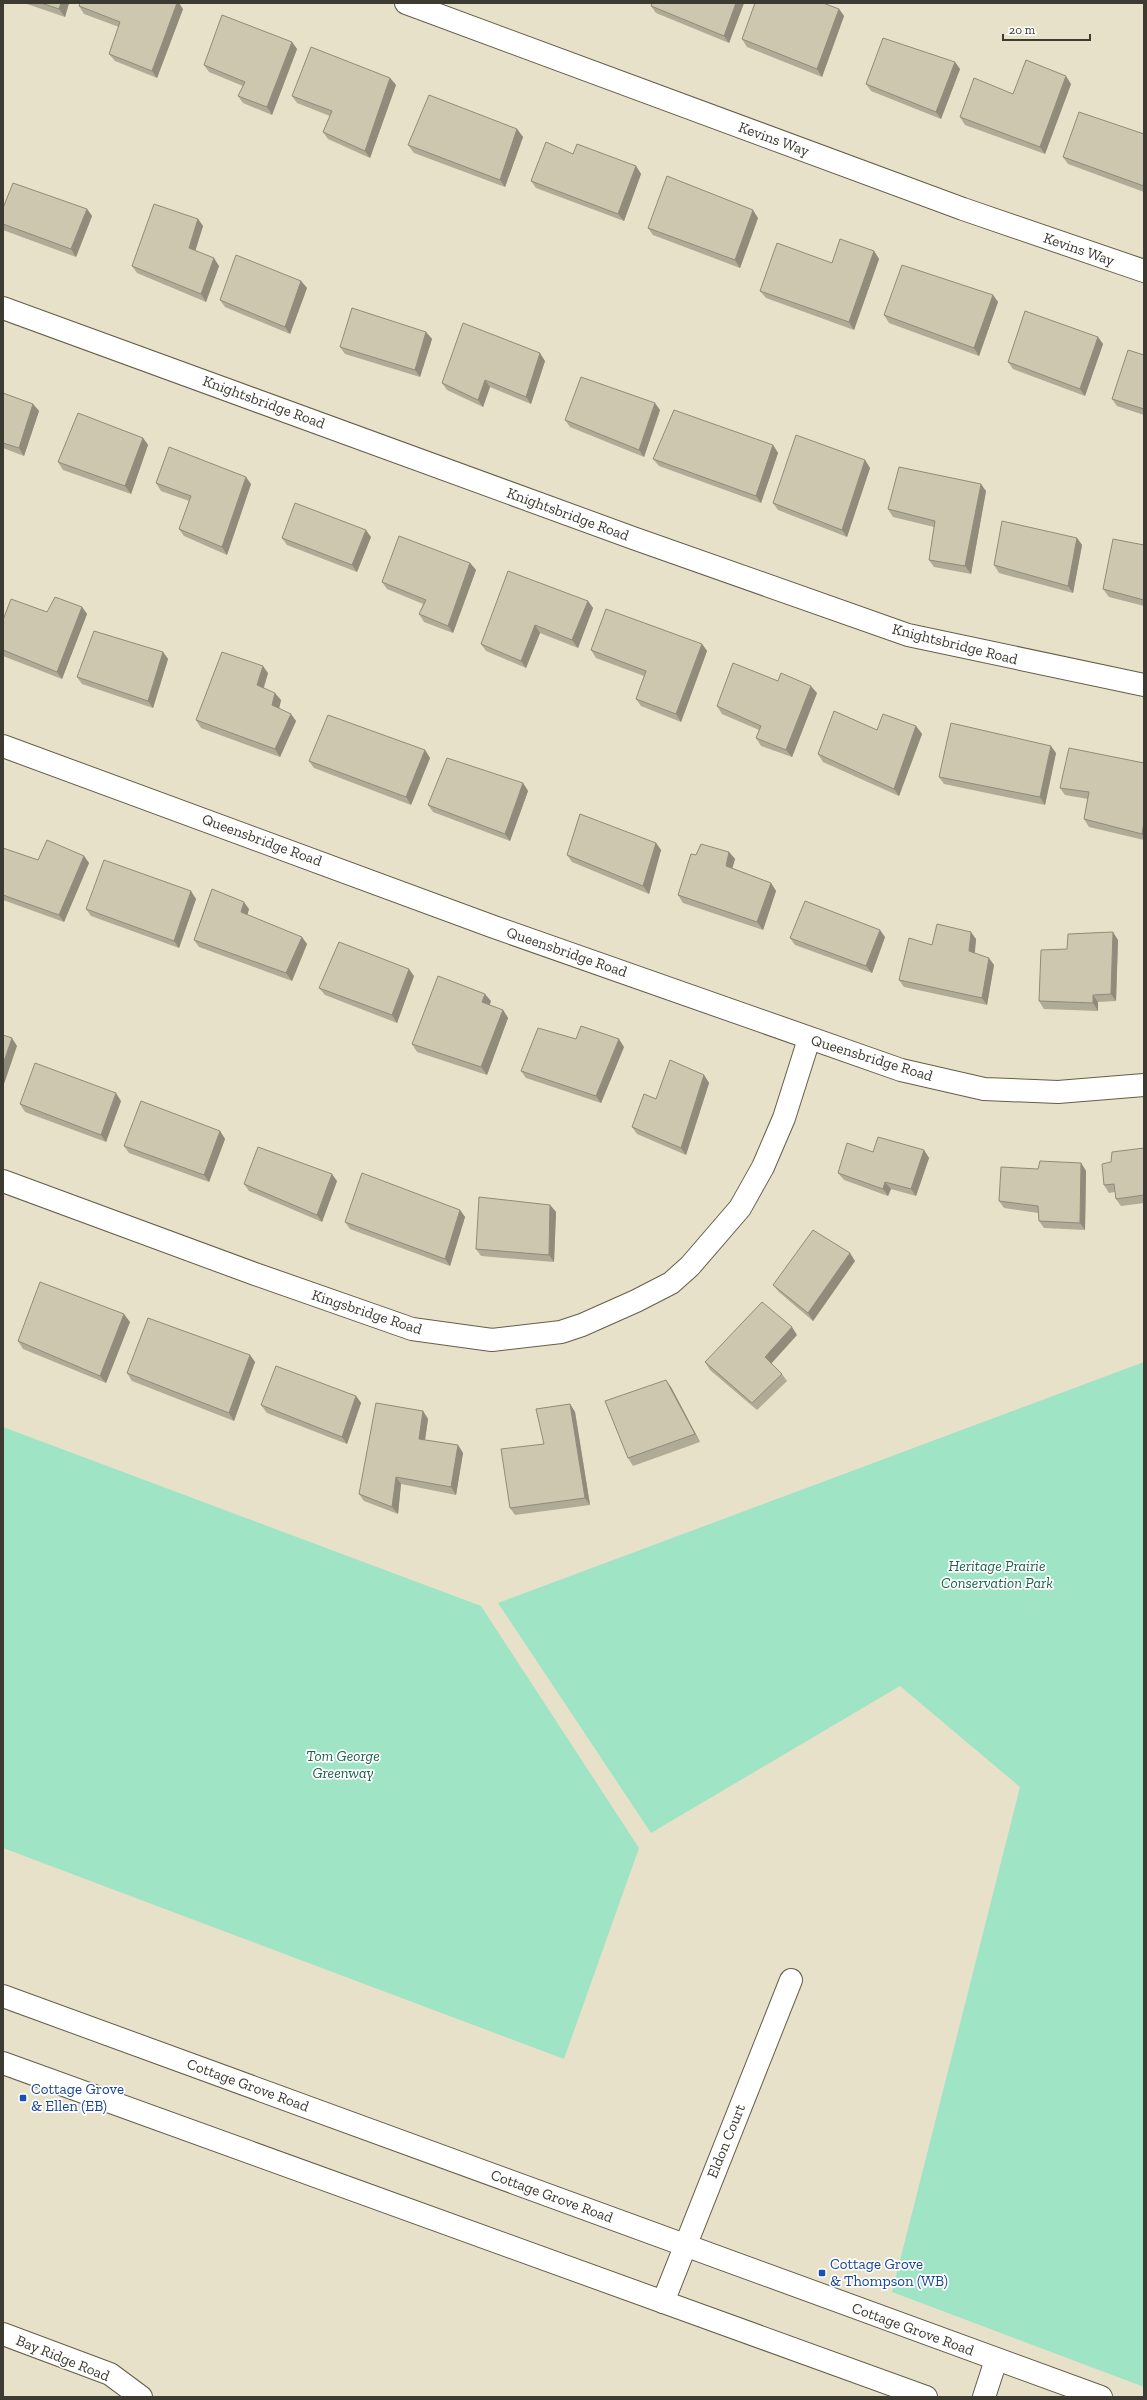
<svg xmlns="http://www.w3.org/2000/svg" width="1147" height="2400" font-family="'Zilla Slab',serif">
<style>
.green{fill:#9fe4c5}
.lines{fill:none;stroke-linecap:round;stroke-linejoin:round}
.minor-casing{stroke:#645e49;stroke-width:24}
.tertiary-casing{stroke:#645e49;stroke-width:24}
.secondary-casing{stroke:#645e49;stroke-width:24}
.minor{stroke:#fff;stroke-width:22}
.tertiary{stroke:#fff;stroke-width:22}
.secondary{stroke:#fff;stroke-width:22}
.wall{fill:#b0ab96}
.shaded-wall{fill:#908b7a}
.building{fill:#cdc7af;stroke:#908b7a}
.transit-dot{fill:#1a4fb4;stroke:#fff;stroke-width:1.5}
.labels{text-anchor:middle;stroke-width:3.5;stroke-linejoin:round;paint-order:stroke}
.street-label{font-size:15px;fill:#3d3a31;stroke:#fff}
.park-label{font-size:15px;font-style:italic;fill:#1e6148;stroke:#fff}
.transit-label{font-size:15px;fill:#164399;stroke:#fff;text-anchor:start}
</style>
<rect width="100%" height="100%" fill="#e8e1c9"/>
<!-- green -->
<g class="green">
<polygon points="1144,1362 1144,2387 892,2292 1020,1787 900,1686 651,1833 498,1603"/>
<polygon points="3,1427 481,1606 639,1848 564,2059 3,1848"/>
</g>
<g class="lines">
<!-- minor casing -->
<g class="minor-casing">
<g id="minor">
<polyline points="406,3 963,209 1144,271"/>
<polyline points="3,308 633,538 908,635 1144,685"/>
<polyline points="3,746 494,927 901,1070 984,1089 1058,1092 1144,1085"/>
<polyline points="3,1181 255,1274 412,1329 492,1340 561,1332 582,1325 636,1301 671,1283 690,1266 740,1208 763,1167 784,1118 809,1039"/>
<polyline points="663,2302 791,1980"/>
<polyline points="3,2334 110,2374 141,2397"/>
</g>
</g>
<!-- tertiary casing -->
<g class="tertiary-casing">
<polyline id="tertiary" points="984,2397 996,2360"/>
</g>
<!-- secondary casing -->
<g class="secondary-casing">
<g id="secondary">
<polyline points="3,1996 1101,2397"/>
<polyline points="3,2063 926,2397"/>
</g>
</g>
<!-- minor -->
<use href="#minor" class="minor"/>
<!-- tertiary -->
<use href="#tertiary" class="tertiary"/>
<!-- secondary -->
<use href="#secondary" class="secondary"/>
</g>
<!-- wall -->
<g class="wall">
<polygon points="24,3 69,3 65,17"/>
<polygon points="652,3 744,3 729,43 656,13 651,6"/>
<polygon points="79,6 183,9 157,78 115,61 109,54 119,27 84,14"/>
<polygon points="839,9 844,16 822,77 747,47 742,39"/>
<polygon points="292,42 297,49 272,115 243,103 238,96 243,86 209,72 204,65"/>
<polygon points="955,62 960,69 941,119 871,91 866,84"/>
<polygon points="390,78 396,85 370,158 328,139 323,132 330,116 297,103 292,96"/>
<polygon points="1071,84 1045,154 965,125 960,117 1013,94"/>
<polygon points="517,129 523,137 505,187 414,153 408,145"/>
<polygon points="1144,134 1144,192 1068,164 1063,157"/>
<polygon points="573,154 636,166 641,174 624,221 536,188 531,181"/>
<polygon points="3,208 87,209 92,216 76,257 3,230"/>
<polygon points="758,218 740,268 653,235 648,228"/>
<polygon points="198,219 203,226 195,251 219,266 206,302 137,273 132,266"/>
<polygon points="874,251 879,259 854,330 766,298 760,291 832,263"/>
<polygon points="301,281 307,288 290,334 225,307 220,300"/>
<polygon points="993,295 998,302 979,356 889,323 884,315"/>
<polygon points="426,332 432,339 420,377 345,354 340,347"/>
<polygon points="1098,337 1103,344 1085,396 1013,369 1008,362"/>
<polygon points="1144,355 1144,415 1117,406 1112,399"/>
<polygon points="545,361 531,404 490,387 483,407 447,390 442,383"/>
<polygon points="3,393 33,404 39,411 24,456 3,448"/>
<polygon points="660,410 644,457 570,427 565,420"/>
<polygon points="143,438 148,445 131,494 63,470 58,462"/>
<polygon points="773,445 778,453 761,503 659,466 653,459"/>
<polygon points="865,460 870,468 847,537 778,510 773,503"/>
<polygon points="156,483 251,484 227,555 184,536 179,529 189,501 161,491"/>
<polygon points="986,491 971,574 934,567 929,560 934,527 893,517 888,509"/>
<polygon points="371,537 357,572 287,545 282,538"/>
<polygon points="1077,538 1082,545 1073,593 999,573 994,565"/>
<polygon points="1144,545 1144,606 1109,597 1103,589"/>
<polygon points="470,563 476,570 453,633 424,622 419,614 423,604 387,589 382,582"/>
<polygon points="588,601 593,608 578,648 540,633 526,668 486,651 481,644"/>
<polygon points="82,607 87,614 62,679 3,656 3,620 47,612"/>
<polygon points="702,644 707,651 681,722 641,706 636,699 644,676 596,658 591,650"/>
<polygon points="163,652 168,659 153,708 82,684 77,677"/>
<polygon points="268,673 264,688 281,700 279,708 296,721 280,757 201,728 196,720"/>
<polygon points="778,681 817,693 792,757 761,746 756,738 759,730 722,714 717,706"/>
<polygon points="916,726 922,734 899,796 823,762 818,754 877,730"/>
<polygon points="425,750 430,758 411,805 314,768 309,761"/>
<polygon points="1056,753 1045,805 944,784 939,777"/>
<polygon points="1144,763 1144,840 1089,827 1084,819 1088,799 1065,795 1060,788"/>
<polygon points="523,783 528,791 510,841 433,812 428,805"/>
<polygon points="656,843 661,850 649,894 572,862 567,855"/>
<polygon points="3,848 38,860 84,856 89,863 64,922 3,900"/>
<polygon points="729,852 735,859 732,868 771,883 776,891 763,930 683,903 678,895 696,855"/>
<polygon points="196,899 179,948 91,916 86,909"/>
<polygon points="249,909 247,915 307,944 292,981 199,947 194,940"/>
<polygon points="885,937 872,973 795,945 790,938"/>
<polygon points="976,939 975,953 994,965 987,1005 904,987 899,980 932,945"/>
<polygon points="1118,940 1116,1001 1098,1002 1098,1011 1044,1009 1039,1001 1067,949"/>
<polygon points="414,976 397,1023 325,995 319,988"/>
<polygon points="491,1001 489,1005 503,1010 508,1018 487,1075 417,1052 412,1044"/>
<polygon points="576,1039 624,1047 601,1103 526,1078 521,1071"/>
<polygon points="704,1075 709,1083 686,1155 637,1134 632,1127 656,1099"/>
<polygon points="121,1101 106,1142 25,1112 20,1104"/>
<polygon points="220,1131 225,1139 209,1182 129,1153 124,1146"/>
<polygon points="1144,1148 1144,1203 1121,1206 1116,1199 1115,1192 1109,1193 1104,1185 1111,1162"/>
<polygon points="924,1150 929,1158 916,1196 891,1189 888,1196 844,1180 838,1173 873,1152"/>
<polygon points="1081,1163 1086,1171 1085,1230 1044,1228 1039,1221 1038,1213 1004,1208 999,1201 1038,1169"/>
<polygon points="337,1181 322,1222 249,1191 244,1184"/>
<polygon points="550,1205 556,1212 554,1262 481,1256 476,1249"/>
<polygon points="460,1210 465,1217 450,1266 350,1229 345,1222"/>
<polygon points="855,1261 813,1321 779,1292 773,1285"/>
<polygon points="130,1322 106,1383 23,1349 18,1341"/>
<polygon points="797,1335 771,1363 782,1374 787,1381 757,1410 710,1370 705,1362"/>
<polygon points="250,1355 255,1362 234,1421 132,1381 127,1373"/>
<polygon points="671,1387 700,1442 633,1466 628,1458"/>
<polygon points="356,1396 361,1403 347,1444 267,1413 261,1405"/>
<polygon points="570,1404 575,1412 590,1505 515,1515 510,1508 544,1444"/>
<polygon points="423,1411 428,1419 425,1440 458,1445 463,1453 456,1495 401,1484 398,1514 364,1501 359,1494"/>
</g>
<!-- shaded-wall -->
<g class="shaded-wall">
<polygon points="61,3 69,3 65,17 59,9"/>
<polygon points="177,3 179,3 183,9 157,78 152,71"/>
<polygon points="736,3 744,3 729,43 724,36"/>
<polygon points="839,9 844,16 822,77 817,69"/>
<polygon points="292,42 297,49 272,115 267,107"/>
<polygon points="955,62 960,69 941,119 936,112"/>
<polygon points="1066,76 1071,84 1045,154 1040,147"/>
<polygon points="390,78 396,85 370,158 365,151"/>
<polygon points="517,129 523,137 505,187 500,180"/>
<polygon points="636,166 641,174 624,221 618,214"/>
<polygon points="87,209 92,216 76,257 71,249"/>
<polygon points="753,210 758,218 740,268 735,260"/>
<polygon points="198,219 203,226 194,255 189,248"/>
<polygon points="874,251 879,259 854,330 849,322"/>
<polygon points="214,258 219,266 206,302 201,294"/>
<polygon points="301,281 307,288 290,334 285,327"/>
<polygon points="993,295 998,302 979,356 974,348"/>
<polygon points="426,332 432,339 420,377 415,370"/>
<polygon points="1098,337 1103,344 1085,396 1080,389"/>
<polygon points="540,353 545,361 531,404 526,397"/>
<polygon points="485,380 490,387 483,407 478,400"/>
<polygon points="655,403 660,410 644,457 639,450"/>
<polygon points="33,404 39,411 24,456 19,448"/>
<polygon points="143,438 148,445 131,494 125,486"/>
<polygon points="773,445 778,453 761,503 756,496"/>
<polygon points="865,460 870,468 847,537 842,530"/>
<polygon points="246,477 251,484 227,555 222,547"/>
<polygon points="981,484 986,491 971,574 965,566"/>
<polygon points="366,530 371,537 357,572 352,565"/>
<polygon points="1077,538 1082,545 1073,593 1068,586"/>
<polygon points="470,563 476,570 453,633 448,626"/>
<polygon points="588,601 593,608 578,648 572,640"/>
<polygon points="82,607 87,614 62,679 57,672"/>
<polygon points="535,625 540,633 526,668 521,661"/>
<polygon points="702,644 707,651 681,722 676,714"/>
<polygon points="163,652 168,659 153,708 148,701"/>
<polygon points="263,666 268,673 262,692 257,685"/>
<polygon points="811,686 817,693 792,757 786,750"/>
<polygon points="275,693 281,700 278,713 272,705"/>
<polygon points="291,714 296,721 280,757 275,749"/>
<polygon points="916,726 922,734 899,796 894,789"/>
<polygon points="1051,746 1056,753 1045,805 1040,797"/>
<polygon points="425,750 430,758 411,805 406,797"/>
<polygon points="523,783 528,791 510,841 505,834"/>
<polygon points="1144,822 1144,837 1142,834"/>
<polygon points="656,843 661,850 649,894 643,886"/>
<polygon points="729,852 735,859 731,873 726,866"/>
<polygon points="84,856 89,863 64,922 59,915"/>
<polygon points="771,883 776,891 763,930 757,922"/>
<polygon points="191,891 196,899 179,948 174,941"/>
<polygon points="244,902 249,909 246,920 241,912"/>
<polygon points="880,930 885,937 872,973 866,966"/>
<polygon points="971,932 976,939 974,958 969,951"/>
<polygon points="1113,932 1118,940 1116,1001 1111,994"/>
<polygon points="302,937 307,944 292,981 286,973"/>
<polygon points="989,958 994,965 987,1005 982,998"/>
<polygon points="409,969 414,976 397,1023 392,1015"/>
<polygon points="485,994 491,1001 488,1010 482,1002"/>
<polygon points="1093,995 1098,1002 1098,1011 1093,1003"/>
<polygon points="503,1010 508,1018 487,1075 481,1067"/>
<polygon points="12,1038 17,1046 3,1087 3,1064"/>
<polygon points="619,1039 624,1047 601,1103 596,1096"/>
<polygon points="704,1075 709,1083 686,1155 681,1148"/>
<polygon points="116,1093 121,1101 106,1142 101,1135"/>
<polygon points="220,1131 225,1139 209,1182 204,1175"/>
<polygon points="924,1150 929,1158 916,1196 911,1189"/>
<polygon points="1081,1163 1086,1171 1085,1230 1080,1223"/>
<polygon points="332,1174 337,1181 322,1222 317,1215"/>
<polygon points="885,1182 891,1189 888,1196 883,1189"/>
<polygon points="550,1205 556,1212 554,1262 549,1255"/>
<polygon points="460,1210 465,1217 450,1266 445,1259"/>
<polygon points="850,1253 855,1261 813,1321 808,1313"/>
<polygon points="124,1314 130,1322 106,1383 100,1376"/>
<polygon points="792,1327 797,1335 770,1365 765,1357"/>
<polygon points="250,1355 255,1362 234,1421 229,1413"/>
<polygon points="666,1380 671,1387 700,1442 695,1434"/>
<polygon points="356,1396 361,1403 347,1444 342,1437"/>
<polygon points="570,1404 575,1412 590,1505 585,1498"/>
<polygon points="423,1411 428,1419 424,1446 419,1439"/>
<polygon points="458,1445 463,1453 456,1495 451,1487"/>
<polygon points="396,1477 401,1484 398,1514 392,1507"/>
</g>
<!-- building -->
<g class="building">
<polygon points="41,3 61,3 59,9"/>
<polygon points="80,3 177,3 152,71 109,54 120,22 79,6"/>
<polygon points="652,3 736,3 724,36 651,6"/>
<polygon points="755,3 823,3 839,9 817,69 742,39"/>
<polygon points="222,15 292,42 267,107 238,96 245,82 204,65"/>
<polygon points="883,38 955,62 936,112 866,84"/>
<polygon points="311,47 390,78 365,151 323,132 332,111 292,96"/>
<polygon points="1026,60 1066,76 1040,147 960,117 974,78 1013,94"/>
<polygon points="429,95 517,129 500,180 408,145"/>
<polygon points="1079,112 1144,134 1144,186 1063,157"/>
<polygon points="546,142 573,154 577,144 636,166 618,214 531,181"/>
<polygon points="667,176 753,210 735,260 648,228"/>
<polygon points="13,183 87,209 71,249 3,224 3,208"/>
<polygon points="154,204 198,219 189,248 214,258 201,294 132,266"/>
<polygon points="840,239 874,251 849,322 760,291 777,243 832,263"/>
<polygon points="236,255 301,281 285,327 220,300"/>
<polygon points="902,265 993,295 974,348 884,315"/>
<polygon points="352,308 426,332 415,370 340,347"/>
<polygon points="1025,311 1098,337 1080,389 1008,362"/>
<polygon points="463,323 540,353 526,397 485,380 478,400 442,383"/>
<polygon points="1128,350 1144,355 1144,409 1112,399"/>
<polygon points="581,377 655,403 639,450 565,420"/>
<polygon points="3,393 33,404 19,448 3,443"/>
<polygon points="674,410 773,445 756,496 653,459"/>
<polygon points="78,413 143,438 125,486 58,462"/>
<polygon points="796,435 865,460 842,530 773,503"/>
<polygon points="169,447 246,477 222,547 179,529 191,496 156,483"/>
<polygon points="899,467 981,484 965,566 929,560 935,521 888,509"/>
<polygon points="295,503 366,530 352,565 282,538"/>
<polygon points="1002,521 1077,538 1068,586 994,565"/>
<polygon points="399,536 470,563 448,626 419,614 426,600 382,582"/>
<polygon points="1113,539 1144,545 1144,600 1103,589"/>
<polygon points="508,571 588,601 572,640 535,625 521,661 481,644"/>
<polygon points="55,597 82,607 57,672 3,650 3,620 11,599 47,612"/>
<polygon points="606,609 702,644 676,714 636,699 646,671 591,650"/>
<polygon points="94,631 163,652 148,701 77,677"/>
<polygon points="222,652 263,666 257,685 275,693 272,705 291,714 275,749 196,720"/>
<polygon points="733,663 778,681 781,673 811,686 786,750 756,738 761,726 717,706"/>
<polygon points="834,711 877,730 883,714 916,726 894,789 818,754"/>
<polygon points="328,715 425,750 406,797 309,761"/>
<polygon points="951,723 1051,746 1040,797 939,777"/>
<polygon points="1069,748 1144,763 1144,822 1142,834 1084,819 1089,792 1060,788"/>
<polygon points="447,758 523,783 505,834 428,805"/>
<polygon points="580,814 656,843 643,886 567,855"/>
<polygon points="47,840 84,856 59,915 3,895 3,848 38,860"/>
<polygon points="701,844 729,852 726,866 771,883 757,922 678,895 691,854 696,855"/>
<polygon points="104,860 191,891 174,941 86,909"/>
<polygon points="212,889 244,902 241,912 302,937 286,973 194,940"/>
<polygon points="805,901 880,930 866,966 790,938"/>
<polygon points="937,924 971,932 969,951 989,958 982,998 899,980 909,938 932,945"/>
<polygon points="1113,932 1111,994 1093,995 1093,1003 1039,1001 1041,950 1067,949 1068,934"/>
<polygon points="339,942 409,969 392,1015 319,988"/>
<polygon points="438,976 485,994 482,1002 503,1010 481,1067 412,1044"/>
<polygon points="581,1026 619,1039 596,1096 521,1071 538,1028 576,1039"/>
<polygon points="3,1035 12,1038 3,1064"/>
<polygon points="670,1060 704,1075 681,1148 632,1127 644,1094 656,1099"/>
<polygon points="35,1063 116,1093 101,1135 20,1104"/>
<polygon points="141,1101 220,1131 204,1175 124,1146"/>
<polygon points="878,1137 924,1150 911,1189 885,1182 883,1189 838,1173 847,1143 873,1152"/>
<polygon points="258,1147 332,1174 317,1215 244,1184"/>
<polygon points="1144,1148 1144,1195 1116,1199 1114,1184 1104,1185 1102,1164 1111,1162 1112,1152"/>
<polygon points="1040,1161 1081,1163 1080,1223 1039,1221 1038,1206 999,1201 1001,1167 1038,1169"/>
<polygon points="362,1173 460,1210 445,1259 345,1222"/>
<polygon points="479,1197 550,1205 549,1255 476,1249"/>
<polygon points="813,1230 850,1253 808,1313 773,1285"/>
<polygon points="40,1282 124,1314 100,1376 18,1341"/>
<polygon points="762,1302 792,1327 765,1357 782,1374 752,1403 705,1362"/>
<polygon points="148,1318 250,1355 229,1413 127,1373"/>
<polygon points="276,1366 356,1396 342,1437 261,1405"/>
<polygon points="666,1380 695,1434 628,1458 605,1401"/>
<polygon points="376,1403 423,1411 419,1439 458,1445 451,1487 396,1477 392,1507 359,1494"/>
<polygon points="570,1404 585,1498 510,1508 501,1449 544,1444 536,1409"/>
</g>
<!-- markers -->
<g class="transit-dot">
<rect x="19" y="2094" width="8" height="8" rx="2"/>
<rect x="818" y="2269" width="8" height="8" rx="2"/>
</g>
<g class="labels">
<!-- street labels -->
<g class="street-label">
<text transform="translate(774 139) rotate(20)" y="5">Kevins Way</text>
<text transform="translate(1079 249) rotate(19)" y="5">Kevins Way</text>
<text transform="translate(264 402) rotate(20)" y="5">Knightsbridge Road</text>
<text transform="translate(568 514) rotate(20)" y="5">Knightsbridge Road</text>
<text transform="translate(955 644) rotate(14)" y="5">Knightsbridge Road</text>
<text transform="translate(262 840) rotate(20)" y="5">Queensbridge Road</text>
<text transform="translate(567 952) rotate(19)" y="5">Queensbridge Road</text>
<text transform="translate(872 1058) rotate(17)" y="5">Queensbridge Road</text>
<text transform="translate(367 1312) rotate(18)" y="5">Kingsbridge Road</text>
<text transform="translate(248 2085) rotate(20)" y="5">Cottage Grove Road</text>
<text transform="translate(726 2141) rotate(-68)" y="5">Eldon Court</text>
<text transform="translate(552 2196) rotate(20)" y="5">Cottage Grove Road</text>
<text transform="translate(913 2329) rotate(20)" y="5">Cottage Grove Road</text>
<text transform="translate(63 2358) rotate(22)" y="5">Bay Ridge Road</text>
</g>
<!-- park labels -->
<g class="park-label">
<text x="997" y="1571">Heritage Prairie<tspan x="997" dy="17">Conservation Park</tspan></text>
<text x="343" y="1761">Tom George<tspan x="343" dy="17">Greenway</tspan></text>
</g>
<!-- transit labels -->
<g class="transit-label">
<text x="31" y="2094">Cottage Grove<tspan x="31" dy="17">&amp; Ellen (EB)</tspan></text>
<text x="830" y="2269">Cottage Grove<tspan x="830" dy="17">&amp; Thompson (WB)</tspan></text>
</g>
</g>
<!-- border -->
<rect width="1147" height="2400" fill="none" stroke="#3d3a31" stroke-width="8"/>
<!-- scale -->
<path d="M1003 34v6h87v-6" fill="none" stroke="#3d3a31" stroke-width="2"/>
<text x="1009" y="34" font-size="12" fill="#3d3a31" stroke="#ffffff" stroke-width="3" paint-order="stroke">20 m</text>
</svg>
